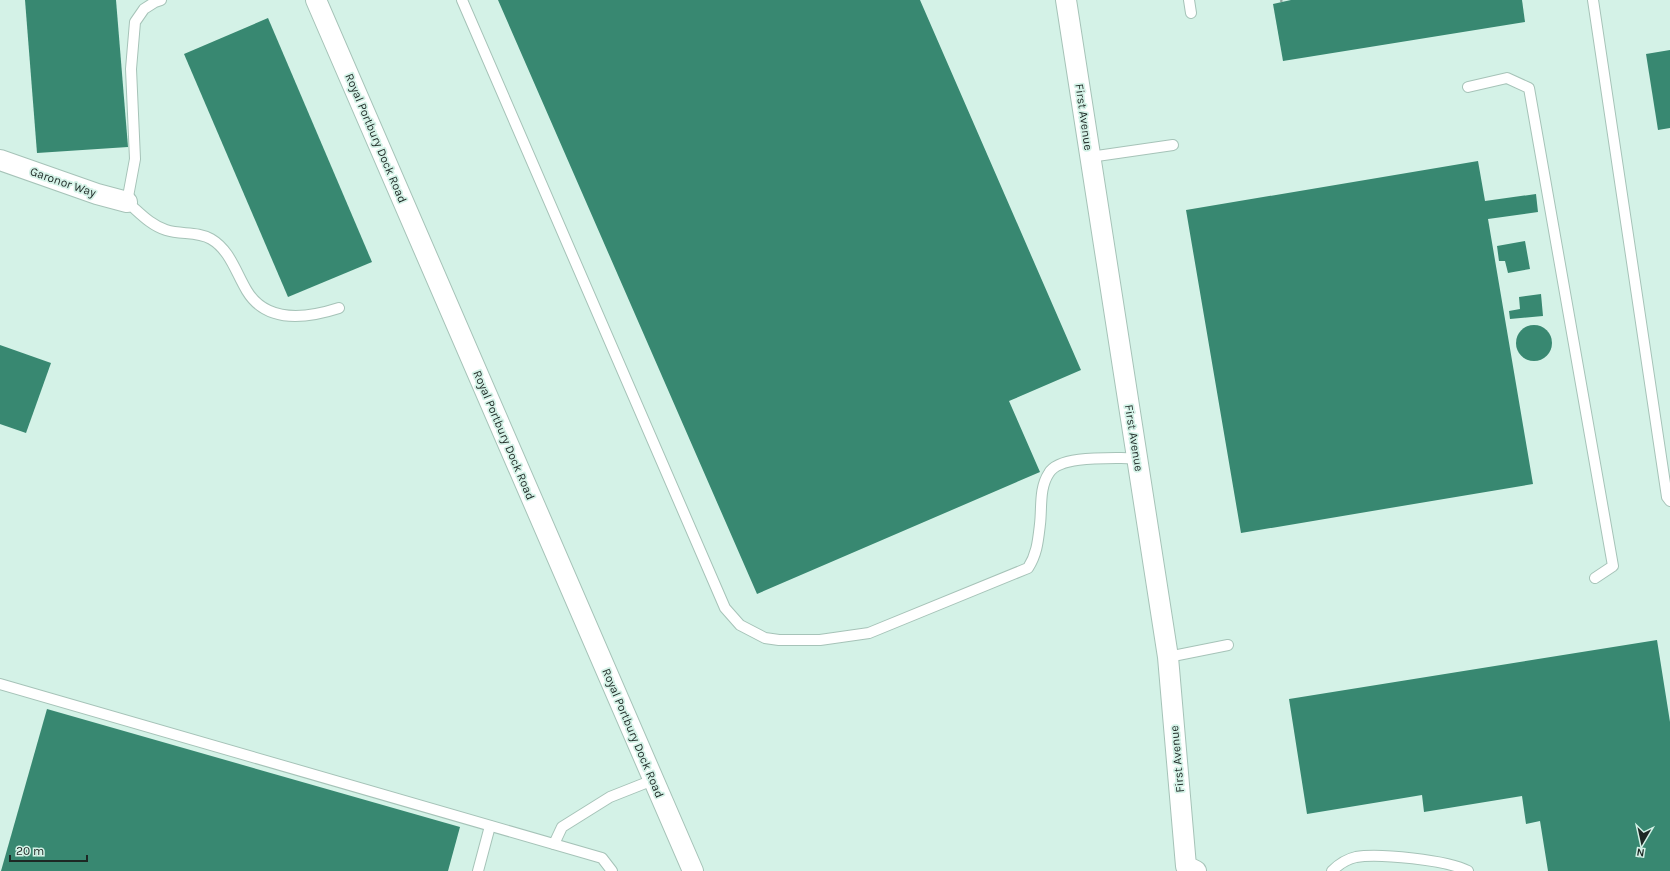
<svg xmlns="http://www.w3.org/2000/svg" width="1670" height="871" font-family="Karla,sans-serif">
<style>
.building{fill:#388871}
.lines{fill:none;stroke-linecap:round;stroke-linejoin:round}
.service-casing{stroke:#a6c3b8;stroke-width:12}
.minor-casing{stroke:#a6c3b8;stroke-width:22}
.path{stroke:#8ba299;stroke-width:2.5;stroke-dasharray:2 2;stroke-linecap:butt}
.service{stroke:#fff;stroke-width:10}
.minor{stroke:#fff;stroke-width:20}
.labels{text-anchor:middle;stroke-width:3.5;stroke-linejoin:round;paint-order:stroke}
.street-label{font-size:12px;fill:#1d2824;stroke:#d4f2e7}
</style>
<rect width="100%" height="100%" fill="#d4f2e7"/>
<!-- building -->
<g class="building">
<polygon points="25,0 116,0 128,147 37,153"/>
<polygon points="498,0 920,0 1081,370 1009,401 1040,472 757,594"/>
<polygon points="1522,0 1525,22 1283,61 1273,4 1291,0"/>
<polygon points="268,18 372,262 288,297 184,54"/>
<polygon points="1670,50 1670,128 1658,130 1646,54"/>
<polygon points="1478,161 1485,201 1536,194 1538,212 1488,219 1533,484 1241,533 1186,210"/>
<polygon points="1525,241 1530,269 1508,273 1505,261 1499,261 1497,246"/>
<polygon points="1541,294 1543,316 1510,319 1509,311 1520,309 1519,297"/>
<circle cx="1534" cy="343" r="18"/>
<polygon points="0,345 51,363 26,433 0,424"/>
<polygon points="1657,640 1670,722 1670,871 1548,871 1540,821 1526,824 1522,796 1424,812 1422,795 1307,814 1289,699"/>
<polygon points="47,709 460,827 448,871 1,871"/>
</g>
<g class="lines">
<!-- service casing -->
<g class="service-casing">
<g id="service">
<path d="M161 0 155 2 144 9 135 22 131 69 135 159 127 202C139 212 150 225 166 230 181 235 197 231 211 239 230 250 236 273 247 291 267 324 308 318 339 308"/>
<path d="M462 0 725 608 740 625 765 638 779 640H820L869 633 1028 568C1037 554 1038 541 1040 524 1042 507 1039 488 1049 473 1060 454 1116 459 1137 458"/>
<polyline points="1189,0 1191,13"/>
<polyline points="1593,0 1667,497 1670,501"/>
<polyline points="1468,87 1507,78 1529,88 1613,566 1595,578"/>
<polyline points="1090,157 1173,145"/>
<polyline points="1168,657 1228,645"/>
<polyline points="0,684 602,858 612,871"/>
<polyline points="554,844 562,827 610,797 653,780"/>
<polyline points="478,871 490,826"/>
<path d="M1332 871C1338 865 1347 859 1356 857 1378 853 1448 860 1468 871"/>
</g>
</g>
<!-- minor casing -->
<g class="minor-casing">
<g id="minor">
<polyline points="316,0 693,871"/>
<polyline points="1066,0 1168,657 1186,866 1196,871"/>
<polyline points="0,160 97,194 127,202"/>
</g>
</g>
<!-- path -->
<polyline class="path" points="1281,0 1282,3"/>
<!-- service -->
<use href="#service" class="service"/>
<!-- minor -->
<use href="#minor" class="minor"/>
</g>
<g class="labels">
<!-- street labels -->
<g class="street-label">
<text transform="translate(1084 117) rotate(82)" y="4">First Avenue</text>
<text transform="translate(376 138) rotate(67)" y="4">Royal Portbury Dock Road</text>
<text transform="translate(63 182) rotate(19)" y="4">Garonor Way</text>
<text transform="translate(504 435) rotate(67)" y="4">Royal Portbury Dock Road</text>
<text transform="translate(1134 438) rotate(81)" y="4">First Avenue</text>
<text transform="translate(633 733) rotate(67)" y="4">Royal Portbury Dock Road</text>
<text transform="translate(1177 759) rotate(-95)" y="4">First Avenue</text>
</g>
</g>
<!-- north arrow -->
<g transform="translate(1642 843) rotate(189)" stroke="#d4f2e7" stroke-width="3" paint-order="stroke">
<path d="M0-3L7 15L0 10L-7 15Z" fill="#1d2824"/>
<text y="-6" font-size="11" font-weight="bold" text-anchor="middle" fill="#1d2824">N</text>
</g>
<!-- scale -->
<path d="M10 855v6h77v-6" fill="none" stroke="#1d2824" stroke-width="2"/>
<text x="16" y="855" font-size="12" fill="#1d2824" stroke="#d4f2e7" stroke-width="3" paint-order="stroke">20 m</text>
</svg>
